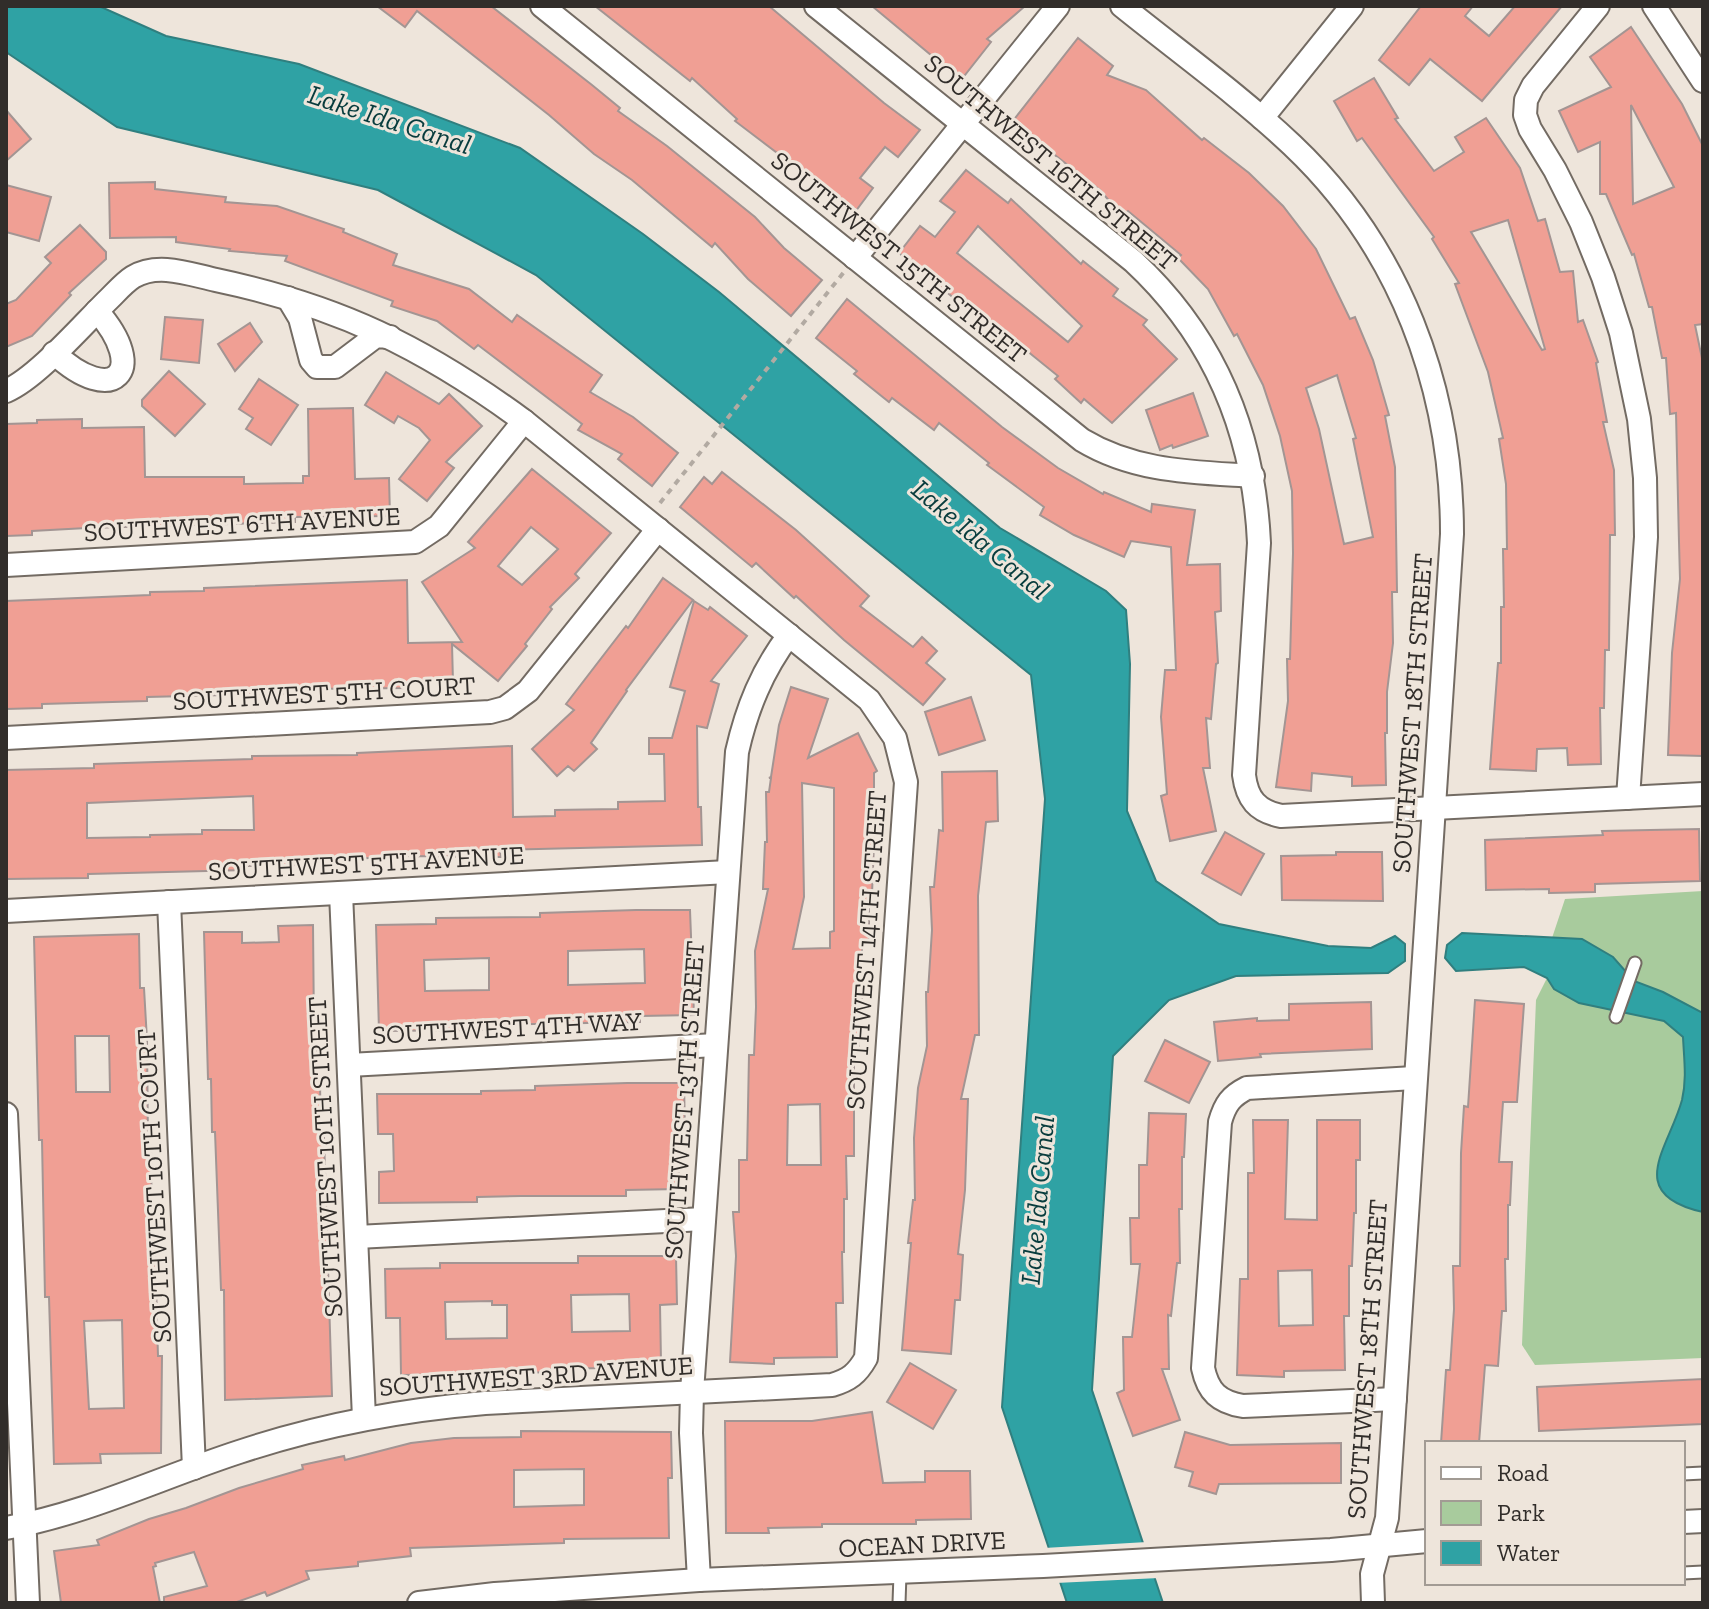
<svg xmlns="http://www.w3.org/2000/svg" width="1709" height="1609" font-family="'Zilla Slab',serif">
<style>
.green{fill:#a8cb9d}
.water{fill:#2fa2a4;stroke:#307f7f;stroke-width:2}
.pier{fill:#eee5db}
.building{fill:#f09f94;stroke:#a39593;stroke-width:2;fill-rule:evenodd}
.lines{fill:none;stroke-linecap:round;stroke-linejoin:round}
.lane-casing{stroke:#736b63;stroke-width:15}
.street-casing{stroke:#736b63;stroke-width:26}
.path{stroke:#b2aaa2;stroke-width:4;stroke-dasharray:6 6;stroke-linecap:butt}
.lane{stroke:#fff;stroke-width:11}
.street{stroke:#fff;stroke-width:22}
.labels{text-anchor:middle;stroke-width:6;stroke-linejoin:round;paint-order:stroke}
.street-label{font-size:26px;fill:#312d2a;stroke:#eee5db}
.water-label{font-size:28px;font-style:italic;fill:#083c3d;stroke:#eee5db}
</style>
<rect width="100%" height="100%" fill="#eee5db"/>
<!-- green -->
<polygon class="green" points="1703,891 1703,1358 1535,1365 1522,1345 1536,1000 1547,978 1523,967 1456,971 1445,958 1447,945 1462,933 1552,938 1565,899"/>
<!-- water -->
<g class="water">
<polygon points="6,6 99,6 166,36 299,64 520,148 643,234 719,292 1000,528 1106,591 1126,610 1130,664 1127,811 1156,881 1219,924 1328,946 1371,948 1395,936 1405,944 1405,961 1388,973 1236,976 1169,1000 1113,1056 1092,1390 1163,1603 1067,1603 1002,1407 1045,799 1031,675 536,275 378,190 117,127 6,52"/>
<path d="M1462 933 1582 939 1613 957 1634 981 1663 992 1703 1013V1212C1623 1194 1669 1148 1682 1100 1687 1079 1684 1059 1683 1037L1664 1021 1579 1003 1554 989 1547 978 1524 967 1456 971 1445 958 1447 945Z"/>
</g>
<!-- pier -->
<polygon class="pier" points="1147,1542 1159,1578 1056,1583 1044,1548"/>
<!-- building -->
<g class="building">
<polygon points="377,6 491,6 592,85 620,108 618,111 667,146 755,217 784,248 822,280 791,316 748,279 715,243 712,247 632,180 594,154 549,115 417,11 405,27"/>
<polygon points="595,6 769,6 884,103 920,130 898,157 885,147 860,178 873,188 855,212 735,121 737,119 692,78 690,81"/>
<polygon points="872,6 1025,6 987,39 991,42 961,80"/>
<polygon points="1421,6 1473,6 1465,16 1489,36 1515,6 1562,6 1482,101 1430,59 1409,85 1379,60"/>
<path d="M1631 27 1682 104 1703 146V324L1695 325 1703 363V756L1668 755 1672 653 1680 579 1679 542 1676 413 1670 414 1666 358H1662L1652 307H1649L1634 254 1632 255 1606 194H1600V142L1578 152 1559 111 1611 87 1590 57ZM1631 105 1674 187 1633 204Z"/>
<path d="M1078 38 1113 66 1107 75 1146 90 1202 140 1204 138 1249 173 1283 206 1316 249 1350 319 1355 317 1373 360 1389 415 1385 416 1395 467 1397 592H1392L1393 643 1387 692V733H1385L1386 785 1352 786V777L1312 773 1311 791 1276 787 1288 701 1287 659H1290L1293 553 1292 491 1280 436 1263 385 1237 334 1234 336 1208 289 1178 258 1181 255 1128 211 1122 216 1100 190 1012 122ZM1337 375 1356 438 1353 439 1373 537 1344 544 1319 429 1306 388Z"/>
<path d="M1374 78 1398 118 1395 119 1434 171 1464 152 1455 137 1486 118 1520 168 1538 221 1545 219 1560 272 1573 271 1578 322 1583 320 1598 362 1596 363 1607 422H1603L1614 470 1615 535H1610L1609 650H1605L1604 708H1600L1601 764 1568 765 1567 748 1537 749 1536 771 1490 769 1498 663H1501V607H1504L1503 549H1507L1506 484 1499 439 1503 438 1488 372 1455 284 1459 283 1432 239 1434 237 1362 138 1357 141 1334 101ZM1508 220 1545 349 1542 350 1471 232Z"/>
<polygon points="6,110 31,139 6,161"/>
<path d="M966 170 1008 203 1011 199 1081 264 1083 261 1118 289 1113 296 1147 320 1143 325 1177 359 1112 423 1084 399 1081 403 1055 379 1058 376 969 304 966 308 899 253 920 226 935 237 955 212 940 201ZM978 226 1082 326 1068 342 957 253Z"/>
<polygon points="155,182 155,189 226,197 225,202 277,206 344,229 343,232 397,254 393,265 469,289 512,322 517,315 602,375 590,392 633,417 678,453 652,486 618,459 622,454 578,430 582,424 478,345 474,349 437,321 391,306 393,301 285,261 287,256 229,251 230,249 176,242 176,237 110,238 109,183"/>
<polygon points="6,185 51,197 39,241 6,232"/>
<polygon points="80,225 106,252 106,259 69,293 71,295 32,336 6,347 6,304 16,300 51,263 45,257"/>
<polygon points="847,299 1002,427 1058,468 1103,494 1104,492 1151,512 1152,504 1195,510 1187,565 1220,564 1221,611 1215,612 1218,663 1216,664 1211,719 1206,718 1210,768 1203,768 1216,831 1170,841 1161,796 1167,794 1161,717 1165,670 1176,670 1171,547 1131,541 1124,557 1074,535 1040,515 1044,507 987,465 989,463 939,423 934,430 892,398 889,402 854,374 857,371 816,338"/>
<polygon points="165,317 203,320 199,363 161,359"/>
<polygon points="250,323 262,342 235,371 218,344"/>
<polygon points="169,371 205,404 175,436 142,406 142,400"/>
<polygon points="386,372 439,404 449,394 482,426 446,462 454,468 427,501 399,479 430,440 419,428 398,416 394,423 365,405"/>
<polygon points="259,379 298,405 271,445 246,429 253,418 239,409"/>
<polygon points="1193,393 1208,436 1173,448 1172,445 1160,450 1146,410"/>
<polygon points="353,408 355,479 389,478 390,516 295,517 295,522 87,528 32,531 32,535 6,536 6,424 37,423 37,420 82,419 82,428 144,427 145,477 244,477 244,484 303,483 303,476 309,476 308,409"/>
<path d="M532 469 611 533 575 574 579 578 550 607 552 609 525 644 527 646 498 681 452 644 453 682H410V688L304 689V693L147 697V701L42 704V708L6 709V601L150 595V592L204 591V588L407 580 408 643 462 642 422 582 475 548 468 542ZM531 527 558 549 522 585 498 566Z"/>
<polygon points="722,472 796,530 869,596 860,606 913,647 922,637 937,651 926,663 945,679 923,705 844,640 796,596 794,598 756,563 752,567 680,507 704,477 712,484"/>
<polygon points="663,578 693,600 626,690 627,691 591,743 597,749 574,771 568,766 557,776 532,749 574,710 566,704 626,626 628,628"/>
<path d="M694 601 708 610 710 607 747 636 711 681 719 684 707 728 697 726 698 807H701L702 845 500 850 501 857 405 856 352 859V861L300 862V865L246 866V870L88 874V878L6 879V770L94 768V764L252 759V756L357 755V753L512 746 513 817 555 816V810L618 809V802L665 801 664 754H649V738H672L685 691 670 687ZM253 796 254 830H202V834L150 835V837L87 838V803Z"/>
<path d="M791 687 828 699 808 758 858 733 877 771 874 773V842L872 894H869V945H862V999H858L859 1051H854V1156H846L847 1199H844V1252H842L843 1303H836L837 1357 774 1358V1364L730 1362 736 1256 733 1212H739V1160H747L749 1055H754L756 1007 755 951 768 889H763L765 842H767L766 792H769L771 778H769L771 777 779 725ZM802 783 834 788V931L830 932V948L793 949 804 897ZM820 1104 821 1165H787L788 1105Z"/>
<polygon points="971,697 985,740 939,755 925,712"/>
<polygon points="997,771 998,821 986,822 978,896 979,1035 975,1035 961,1099 968,1099 965,1190 958,1254 963,1255 960,1300 955,1300 951,1354 902,1350 911,1243 908,1243 913,1200 915,1200 914,1138 918,1088 927,1046 926,992 928,992 932,930 930,887 934,887 939,830 943,831 942,772"/>
<polygon points="1699,829 1700,881 1595,884 1595,892 1549,893 1549,889 1486,890 1485,840 1603,835 1602,831"/>
<polygon points="1225,832 1264,854 1241,895 1202,873"/>
<polygon points="1336,852 1382,852 1383,901 1282,900 1281,856 1336,855"/>
<path d="M636 910H690L694 1015 640 1016V1022L482 1025V1030L379 1031 376 925 436 924V918L540 917V913ZM644 949 645 983 568 985V951ZM489 958V990L425 991 424 960Z"/>
<polygon points="313,925 314,1031 316,1031 317,1084 320,1084 321,1138 324,1138 332,1396 225,1400 224,1290 221,1290 215,1132 212,1132 211,1079 208,1079 204,932 242,932 242,943 279,942 278,926"/>
<path d="M139 934 140 988H144L147 1040 148 1145H151L152 1248H155L158 1356H162L161 1453 100 1454 101 1463 54 1464 49 1297H45L42 1140H39L34 937ZM75 1036H109L110 1092H76ZM122 1320 124 1408 89 1409 84 1321Z"/>
<polygon points="1475,1000 1524,1004 1517,1102 1503,1102 1499,1162 1512,1162 1510,1205 1508,1205 1508,1259 1505,1259 1506,1311 1502,1311 1498,1366 1485,1365 1479,1443 1441,1443 1446,1370 1450,1370 1454,1309 1453,1266 1460,1266 1461,1153 1464,1106 1468,1107"/>
<polygon points="1371,1002 1372,1049 1260,1054 1261,1057 1218,1061 1214,1022 1257,1018 1257,1021 1289,1020 1289,1004"/>
<polygon points="1165,1040 1210,1062 1189,1103 1145,1081"/>
<polygon points="627,1083 684,1083 685,1132 678,1132 679,1189 626,1190 626,1196 521,1196 477,1197 477,1202 379,1203 379,1172 394,1171 393,1134 378,1134 377,1094 481,1094 481,1091 535,1090 535,1086"/>
<polygon points="1149,1113 1186,1114 1184,1157 1182,1157 1182,1209 1179,1209 1180,1263 1177,1263 1171,1316 1168,1315 1169,1369 1162,1369 1180,1420 1133,1436 1117,1393 1124,1390 1123,1337 1132,1337 1140,1264 1131,1264 1130,1218 1139,1218 1139,1165 1147,1165"/>
<path d="M1253 1120H1288L1285 1219 1317 1220V1120H1360V1160H1356V1213H1354L1352 1266H1349V1316H1344L1345 1370 1284 1371V1377L1237 1375 1240 1279H1248V1173H1254ZM1312 1270 1313 1325 1279 1326 1278 1271Z"/>
<path d="M578 1256H676L677 1304 660 1305 661 1362 604 1363V1368L551 1369V1372L498 1374 401 1375 400 1318H386L385 1269 440 1268V1263H578ZM629 1294 630 1331 572 1332 571 1295ZM492 1301V1305H507V1338L446 1339 445 1302Z"/>
<polygon points="910,1363 956,1390 933,1429 887,1402"/>
<polygon points="1703,1379 1703,1424 1539,1431 1537,1387"/>
<polygon points="872,1412 883,1483 925,1482 925,1471 970,1471 971,1519 916,1520 916,1524 822,1524 822,1527 768,1528 769,1533 726,1533 725,1421 812,1421"/>
<path d="M521 1431 671 1432 672 1478H668L669 1538 564 1539V1543L410 1548 411 1556 358 1562V1566L306 1571 309 1579 267 1596 265 1592 234 1603H164V1597L207 1586 194 1552 155 1563 156 1566 153 1567 160 1603H61L54 1551 99 1545 97 1540 149 1519 186 1508 239 1488 303 1469 302 1465 344 1456 345 1460 411 1443 454 1438 521 1437ZM584 1469V1505L514 1507V1470Z"/>
<polygon points="1185,1432 1230,1445 1341,1443 1341,1483 1219,1484 1216,1494 1189,1486 1193,1472 1175,1467"/>
</g>
<g class="lines">
<!-- lane casing -->
<g class="lane-casing">
<g id="lane">
<polyline points="1616,1017 1635,963"/>
<polyline points="1683,1474 1703,1473"/>
<polyline points="1683,1573 1703,1572"/>
<polyline points="899,1603 900,1574"/>
</g>
</g>
<!-- street casing -->
<g class="street-casing">
<g id="street">
<path d="M542 6 1082 440C1135 472 1193 472 1253 476"/>
<path d="M816 6 1133 261C1215 337 1254 432 1259 543L1244 775C1247 799 1257 811 1281 816L1703 794"/>
<path d="M1122 6C1179 52 1239 95 1292 145 1400 247 1452 387 1452 534L1387 1518 1372 1574 1373 1603"/>
<polyline points="1598,6 1533,86 1526,100 1525,115 1530,129 1555,170 1581,222 1603,277 1621,333 1639,419 1645,478 1646,537 1628,798"/>
<polyline points="1654,6 1703,81"/>
<polyline points="1262,118 1352,6"/>
<polyline points="855,258 1058,6"/>
<polyline points="288,298 300,318 311,360 317,367 335,367 376,336 390,337"/>
<path d="M54 353C113 408 150 371 97 311"/>
<path d="M6 391C37 378 84 323 110 298 117 291 125 282 133 277 158 262 189 274 216 280 339 306 423 347 524 421L869 700 895 738 906 782 866 1358C857 1374 849 1380 832 1385L485 1403C401 1410 320 1425 239 1452 162 1477 86 1514 6 1528"/>
<polyline points="6,565 415,542 439,526 524,421"/>
<polyline points="6,738 490,712 505,708 528,691 658,529"/>
<polyline points="341,893 364,1418"/>
<polyline points="169,902 194,1468"/>
<polyline points="6,911 728,872"/>
<polyline points="349,1065 716,1045"/>
<polyline points="6,1114 28,1603"/>
<polyline points="357,1237 704,1219"/>
<path d="M1395 1399 1243 1406C1219 1402 1208 1392 1203 1368L1220 1122C1225 1104 1231 1096 1247 1088L1414 1078"/>
<polyline points="1683,1522 1703,1521"/>
<path d="M699 1580 691 1433 692 1392 737 752C747 708 762 671 789 635"/>
<polyline points="419,1603 495,1594 699,1580 1043,1566 1331,1550 1427,1541"/>
</g>
</g>
<!-- path -->
<polyline class="path" points="660,503 844,272"/>
<!-- lane -->
<use href="#lane" class="lane"/>
<!-- street -->
<use href="#street" class="street"/>
</g>
<g class="labels">
<!-- street labels -->
<g class="street-label">
<text transform="translate(1051 162) rotate(40)" y="9">SOUTHWEST 16TH STREET</text>
<text transform="translate(899 257) rotate(39)" y="9">SOUTHWEST 15TH STREET</text>
<text transform="translate(242 524) rotate(-3)" y="9">SOUTHWEST 6TH AVENUE</text>
<text transform="translate(324 693) rotate(-3)" y="9">SOUTHWEST 5TH COURT</text>
<text transform="translate(1412 713) rotate(-86)" y="9">SOUTHWEST 18TH STREET</text>
<text transform="translate(366 863) rotate(-3)" y="9">SOUTHWEST 5TH AVENUE</text>
<text transform="translate(866 950) rotate(-86)" y="9">SOUTHWEST 14TH STREET</text>
<text transform="translate(507 1028) rotate(-3)" y="9">SOUTHWEST 4TH WAY</text>
<text transform="translate(684 1100) rotate(-86)" y="9">SOUTHWEST 13TH STREET</text>
<text transform="translate(325 1157) rotate(-93)" y="9">SOUTHWEST 10TH STREET</text>
<text transform="translate(154 1186) rotate(-93)" y="9">SOUTHWEST 10TH COURT</text>
<text transform="translate(1367 1359) rotate(-86)" y="9">SOUTHWEST 18TH STREET</text>
<text transform="translate(536 1376) rotate(-4)" y="9">SOUTHWEST 3RD AVENUE</text>
<text transform="translate(922 1544) rotate(-3)" y="9">OCEAN DRIVE</text>
</g>
<!-- water labels -->
<g class="water-label">
<text transform="translate(390 119) rotate(18)" y="10">Lake Ida Canal</text>
<text transform="translate(981 539) rotate(40)" y="10">Lake Ida Canal</text>
<text transform="translate(1037 1200) rotate(-85)" y="10">Lake Ida Canal</text>
</g>
</g>
<!-- border -->
<rect width="1709" height="1609" fill="none" stroke="#312d2a" stroke-width="16"/>
<!-- legend -->
<rect x="1425" y="1441" width="260" height="144" fill="#eee5db" stroke="#a29b94" stroke-width="2"/>
<rect x="1441" y="1467" width="40" height="12" fill="#ffffff" stroke="#a29b94" stroke-width="2"/>
<text x="1497" y="1481" font-size="24" fill="#312d2a">Road</text>
<rect x="1441" y="1501" width="40" height="24" fill="#a8cb9d" stroke="#a29b94" stroke-width="2"/>
<text x="1497" y="1521" font-size="24" fill="#312d2a">Park</text>
<rect x="1441" y="1541" width="40" height="24" fill="#2fa2a4" stroke="#a29b94" stroke-width="2"/>
<text x="1497" y="1561" font-size="24" fill="#312d2a">Water</text>
</svg>
